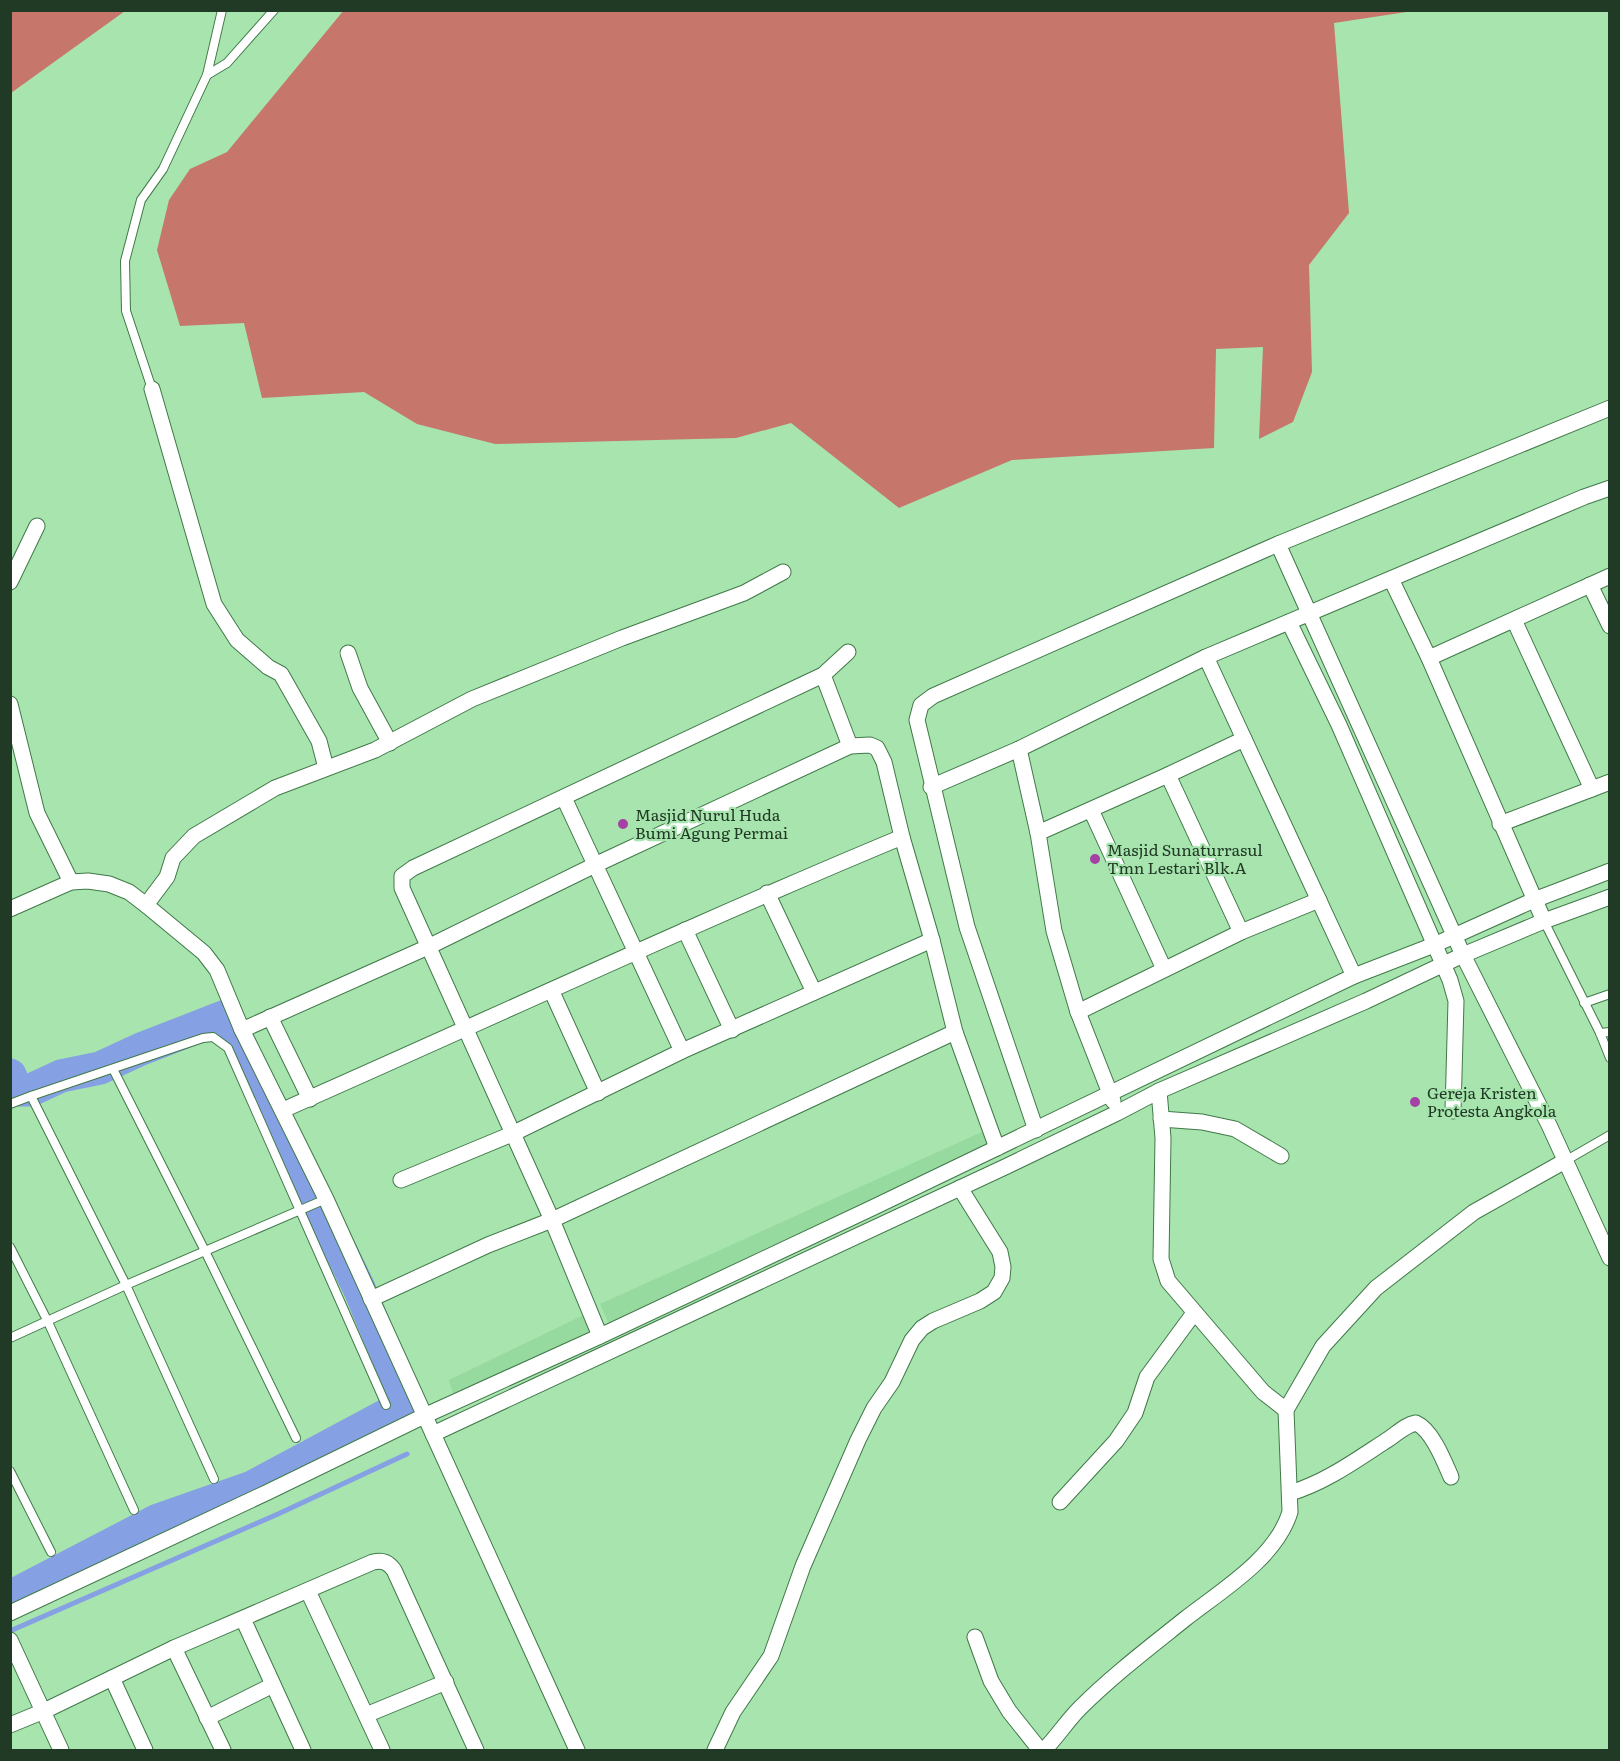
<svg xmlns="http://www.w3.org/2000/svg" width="1620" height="1761" font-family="Literata,serif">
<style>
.built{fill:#97daa0}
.forest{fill:#c7766c}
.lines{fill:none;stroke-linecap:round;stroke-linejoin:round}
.stream{stroke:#86a0e4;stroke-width:5}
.river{stroke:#86a0e4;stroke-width:33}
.service-casing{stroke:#407949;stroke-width:10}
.minor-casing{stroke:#407949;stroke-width:17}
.service{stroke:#fff;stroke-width:8}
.minor{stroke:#fff;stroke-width:15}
.poi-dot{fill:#a540a5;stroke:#a7e4ae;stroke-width:2}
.labels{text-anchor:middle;stroke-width:4.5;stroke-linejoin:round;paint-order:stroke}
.poi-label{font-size:16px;fill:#213a25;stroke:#a7e4ae;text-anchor:start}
</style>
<rect width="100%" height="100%" fill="#a7e4ae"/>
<!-- built -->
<g class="built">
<polygon points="982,1132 990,1149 610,1326 600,1304"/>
<polygon points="588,1313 595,1333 455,1399 449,1380"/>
</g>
<!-- forest -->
<g class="forest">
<polygon points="11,10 125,10 125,11 11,93"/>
<polygon points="344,10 1413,10 1413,11 1334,23 1349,213 1309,265 1312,372 1293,422 1259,439 1263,347 1216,349 1214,448 1012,460 899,508 791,423 736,438 495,444 417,424 364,392 262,398 244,323 180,326 157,250 169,200 190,169 227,152"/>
</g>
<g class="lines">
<!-- stream -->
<polyline class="stream" points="10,1631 278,1514 407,1454"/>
<!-- river -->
<polyline class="river" points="10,1075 17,1090 31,1090 61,1076 100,1068 141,1049 226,1016 359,1288 407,1404 252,1487 158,1520 10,1597"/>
<!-- service casing -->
<g class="service-casing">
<g id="service">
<polyline points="207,75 227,63 274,10"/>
<polyline points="152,389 126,311 125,261 141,200 163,169 207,75 222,10"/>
<polyline points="1544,921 1600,1033 1610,1058"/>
<polyline points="1584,1003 1610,994"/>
<polyline points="1600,1033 1610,1032"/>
<polyline points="113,1069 205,1251 296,1438"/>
<polyline points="31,1096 126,1285 214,1479"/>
<polyline points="10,1104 31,1096 203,1038 213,1037 228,1048 386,1405"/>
<polyline points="1565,1161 1610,1135"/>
<polyline points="10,1247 48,1322 134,1510"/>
<polyline points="10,1338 126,1285 326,1199"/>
<polyline points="10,1471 51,1552"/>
</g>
</g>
<!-- minor casing -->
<g class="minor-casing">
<g id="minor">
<polyline points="152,389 214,604 237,640 268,667 281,674 319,741 326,768"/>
<polyline points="1278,544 1463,955 1549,1125 1610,1258"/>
<polyline points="1391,579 1429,658 1544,921"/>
<polyline points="10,582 37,526"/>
<polyline points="1590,585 1610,626"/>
<polyline points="1514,620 1592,789"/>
<polyline points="1289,622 1339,725 1450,980 1456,1001 1453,1111"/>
<polyline points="348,653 360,688 390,743"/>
<polyline points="1206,657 1354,976"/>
<polyline points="1429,658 1610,576"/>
<polyline points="823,675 850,746"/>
<polyline points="10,704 37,813 71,882"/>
<polyline points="1019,749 1038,833 1054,931 1078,1012 1113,1101"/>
<polyline points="1168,775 1241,932"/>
<polyline points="931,787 1019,749 1206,657 1584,497 1610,488"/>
<polyline points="564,798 682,1051"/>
<polyline points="1091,810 1164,969"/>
<polyline points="1500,824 1610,782"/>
<polyline points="1038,833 1168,775 1244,739"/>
<polyline points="767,893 814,992"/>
<polyline points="146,905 167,877 173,858 194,836 275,788 375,750 472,699 622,638 744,593 783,572"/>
<polyline points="10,909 71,882 88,881 109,884 129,892 146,905 204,953 217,970 242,1030 326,1199 577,1750"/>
<polyline points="685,930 732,1030"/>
<polyline points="552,992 598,1093"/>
<polyline points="1078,1012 1241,932 1319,900"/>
<polyline points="270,1017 310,1099"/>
<polyline points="242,1030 428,947 597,864 850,746 870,745 877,748 884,762 902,837 932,940 955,1032 997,1148"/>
<polyline points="1159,1091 1163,1138 1161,1259 1168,1281 1263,1392 1286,1410"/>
<path d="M283 1110C489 1019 693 924 902 837"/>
<polyline points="1161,1119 1202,1122 1235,1129 1281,1156"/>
<polyline points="1036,1130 967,927 917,720 921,705 933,696 1278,544 1610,408"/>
<polyline points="401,1180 512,1134 682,1051 932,940"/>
<polyline points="371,1299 488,1245 552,1220 955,1032"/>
<polyline points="600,1336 552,1220 402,888 402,876 413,868 823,675 848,652"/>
<polyline points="433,1434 1005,1167 1117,1113 1159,1091 1366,1001 1463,955 1544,921 1610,897"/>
<path d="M1290 1493C1324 1483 1355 1461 1384 1442 1395 1436 1404 1425 1416 1423 1432 1430 1444 1461 1451 1477"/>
<polyline points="1060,1502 1116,1441 1135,1413 1147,1377 1194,1313"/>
<polyline points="308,1591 382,1750"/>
<polyline points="10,1613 268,1492 424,1416 598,1337 872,1208 1354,976 1434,945 1534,900 1610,871"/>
<polyline points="243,1619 303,1750"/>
<polyline points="975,1637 991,1681 1009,1711 1040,1750"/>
<polyline points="10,1640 61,1750"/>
<polyline points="174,1648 223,1750"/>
<polyline points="112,1678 145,1750"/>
<polyline points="366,1715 446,1682"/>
<polyline points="207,1718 273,1685"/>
<path d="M10 1725 44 1711 174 1648 373 1562C383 1560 388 1562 394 1570L476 1750"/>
<polyline points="715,1750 733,1712 771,1656 803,1566 858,1440 874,1408 892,1382 912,1340 922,1328 933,1321 980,1301 994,1292 1002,1278 1003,1267 1000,1252 960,1188"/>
<path d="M1044 1750C1057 1737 1067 1721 1080 1708 1112 1676 1150 1647 1185 1619 1222 1590 1276 1558 1290 1512L1286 1410 1323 1346 1376 1288 1474 1212 1565 1161"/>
</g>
</g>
<!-- service -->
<use href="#service" class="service"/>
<!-- minor -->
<use href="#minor" class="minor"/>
</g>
<!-- markers -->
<g class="poi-dot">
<circle cx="623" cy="824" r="6"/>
<circle cx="1095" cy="859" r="6"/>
<circle cx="1415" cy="1102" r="6"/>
</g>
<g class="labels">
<!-- poi labels -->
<g class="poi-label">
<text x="635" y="821">Masjid Nurul Huda<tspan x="635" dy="18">Bumi Agung Permai</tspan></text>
<text x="1107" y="856">Masjid Sunaturrasul<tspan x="1107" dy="18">Tmn Lestari Blk.A</tspan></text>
<text x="1427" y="1099">Gereja Kristen<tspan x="1427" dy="18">Protesta Angkola</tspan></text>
</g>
</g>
<!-- border -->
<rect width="1620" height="1761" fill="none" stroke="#213a25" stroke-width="24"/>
</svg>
